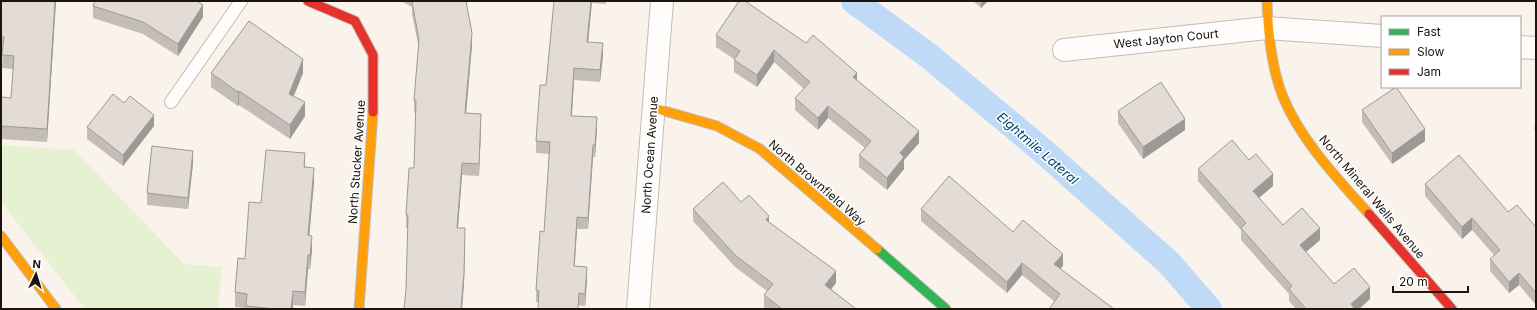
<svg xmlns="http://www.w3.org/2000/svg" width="1537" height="310" font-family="Inter,sans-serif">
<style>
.green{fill:#e6f1d2}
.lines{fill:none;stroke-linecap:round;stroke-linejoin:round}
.canal{stroke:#bedaf6;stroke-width:26}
.lane-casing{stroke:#c3bdb6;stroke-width:14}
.street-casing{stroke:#c3bdb6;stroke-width:24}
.fast-casing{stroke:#c3bdb6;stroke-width:11}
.slow-casing{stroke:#c3bdb6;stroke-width:11}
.jam-casing{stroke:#c3bdb6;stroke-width:11}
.lane{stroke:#fefdfc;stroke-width:12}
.street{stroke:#fefdfc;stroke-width:22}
.fast{stroke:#30b455;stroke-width:9}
.slow{stroke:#ff9f0a;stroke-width:9}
.jam{stroke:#e5322d;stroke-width:9}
.wall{fill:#c3bcb7}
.shaded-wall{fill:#9f9995}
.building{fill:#e3dbd5;stroke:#9f9995}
.labels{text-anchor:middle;stroke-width:3;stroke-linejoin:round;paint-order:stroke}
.street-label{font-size:12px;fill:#1b150e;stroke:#fff}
.water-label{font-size:13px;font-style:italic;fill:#004577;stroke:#fff}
</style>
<rect width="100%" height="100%" fill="#f9f3ec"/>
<!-- green -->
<polygon class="green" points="1,145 74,150 184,264 222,267 218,309 85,309 1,202"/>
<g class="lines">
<!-- canal -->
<polyline class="canal" points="854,1 929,56 1043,151 1169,263 1209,309"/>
<!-- lane casing -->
<g class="lane-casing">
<polyline id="lane" points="171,102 241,1"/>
</g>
<!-- street casing -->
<g class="street-casing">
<g id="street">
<polyline points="1520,47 1536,48"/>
<polyline points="1064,50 1267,28 1382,36"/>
<polyline points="638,309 662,1"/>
</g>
</g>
<!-- fast casing -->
<g class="fast-casing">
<polyline id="fast" points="877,249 946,309"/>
</g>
<!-- slow casing -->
<g class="slow-casing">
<g id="slow">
<path d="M1267 1C1268 33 1271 67 1283 97 1302 142 1337 178 1369 214"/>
<polyline points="654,108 717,126 760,149 877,249"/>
<polyline points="1,236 56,309"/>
<polyline points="359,309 373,112"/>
</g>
</g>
<!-- jam casing -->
<g class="jam-casing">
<g id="jam">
<polyline points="308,1 355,21 373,55 373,112"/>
<polyline points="1369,214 1452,309"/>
</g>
</g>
<!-- lane -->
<use href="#lane" class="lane"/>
<!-- street -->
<use href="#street" class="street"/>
<!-- fast -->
<use href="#fast" class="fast"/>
<!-- slow -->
<use href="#slow" class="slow"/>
<!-- jam -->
<use href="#jam" class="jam"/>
</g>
<!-- wall -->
<g class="wall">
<polygon points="1,1 56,1 47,142 1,139 1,97 11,98 13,69 2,68 3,50 1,50"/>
<polygon points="401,1 466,1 472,45 466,113 481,127 479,176 462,175 458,228 465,241 464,285 406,290 408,228 406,228 406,215 414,168 416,113 414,113 414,100 419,49 412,14 412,7"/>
<polygon points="554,1 606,1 606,4 592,3 588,42 603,55 600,82 574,80 572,116 597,129 595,157 593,157 588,229 577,229 574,266 587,279 585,306 536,302 536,290 544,232 549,154 536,153 536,141 546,85"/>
<polygon points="739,1 857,80 919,143 904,160 904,169 887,190 859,167 859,155 865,148 828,118 818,130 795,110 795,98 804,89 774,62 757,87 734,72 734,59 716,47 716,35"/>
<polygon points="973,1 988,1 981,8"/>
<polygon points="93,6 203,17 178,56 143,34 93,18"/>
<polygon points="211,73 303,73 293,97 305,116 290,139 239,105 238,106 211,87"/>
<polygon points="1362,110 1425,141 1392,164 1362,122"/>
<polygon points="1118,111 1185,130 1143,159 1118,123"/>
<polygon points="1536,115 1536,142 1535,142"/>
<polygon points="154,126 123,166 87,139 87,127"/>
<polygon points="193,163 188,209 147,205 147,193"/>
<polygon points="305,167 314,182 309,235 312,250 310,269 308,269 305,306 293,305 293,309 246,309 246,308 235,307 235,292 261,203"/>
<polygon points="1198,169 1273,186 1259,198 1283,225 1320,240 1306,252 1334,284 1370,299 1359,309 1296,309 1289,301 1289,294 1241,240 1241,230 1198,181"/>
<polygon points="1425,184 1508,212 1536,227 1536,305 1519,285 1509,293 1490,271 1490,259 1494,255 1472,230 1462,239 1425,196"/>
<polygon points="741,202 769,222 836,283 831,289 856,309 766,309 764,307 764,295 767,291 735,267 693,221 693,209"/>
<polygon points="921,209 1013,232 1063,266 1060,269 1114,309 1055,302 1022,275 1007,293 921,221"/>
</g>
<!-- shaded-wall -->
<g class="shaded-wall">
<polygon points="55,1 56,1 47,142 47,129"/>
<polygon points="591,1 592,1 587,54 587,42"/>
<polygon points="981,1 988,1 981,8"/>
<polygon points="203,5 203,17 178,56 178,44"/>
<polygon points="472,33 472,45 465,126 465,113"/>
<polygon points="603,43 603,55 600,82 600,70"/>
<polygon points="774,50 774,62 757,87 757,75"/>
<polygon points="303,59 303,73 289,108 289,94"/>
<polygon points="574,68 574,80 571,128 571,116"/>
<polygon points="857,73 857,85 853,77"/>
<polygon points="239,91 239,105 238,106 238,92"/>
<polygon points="305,102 305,116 290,139 290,125"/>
<polygon points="828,106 828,118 818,130 818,118"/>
<polygon points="481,114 481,127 479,176 479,164"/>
<polygon points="154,115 154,126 123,166 123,155"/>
<polygon points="597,117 597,129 595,157 595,145"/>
<polygon points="1185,119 1185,130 1143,159 1143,147"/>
<polygon points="1425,129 1425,141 1392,164 1392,153"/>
<polygon points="919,131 919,143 904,160 904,169 887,190 887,178 900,153"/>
<polygon points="593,145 593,157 588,229 588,218"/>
<polygon points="193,151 193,163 188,209 188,198"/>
<polygon points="305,153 305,167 304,167"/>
<polygon points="462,163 462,175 457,240 457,228"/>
<polygon points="314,168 314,182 308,250 308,235"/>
<polygon points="1273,174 1273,186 1253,203 1253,191"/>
<polygon points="769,216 769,228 766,220"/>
<polygon points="577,217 577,229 574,278 574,266"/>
<polygon points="1472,218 1472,230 1462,239 1462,227"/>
<polygon points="465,228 464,285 462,309 461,309"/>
<polygon points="1320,228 1320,240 1300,257 1300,245"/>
<polygon points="312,236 312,250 310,269 310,255"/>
<polygon points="1063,254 1063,266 1054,276 1054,264"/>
<polygon points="308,255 308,269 305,306 305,292"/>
<polygon points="1022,263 1022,275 1007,293 1007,282"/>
<polygon points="587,267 587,279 585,306 585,294"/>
<polygon points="836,271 836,283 825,297 825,285"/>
<polygon points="1519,273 1519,285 1509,293 1509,282"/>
<polygon points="1370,287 1370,299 1359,309 1351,309 1351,304"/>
<polygon points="293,291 293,309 291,309"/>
</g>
<!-- building -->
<g class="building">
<polygon points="1,1 55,1 47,129 1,126 1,97 11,98 14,56 2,55 4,37 1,37"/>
<polygon points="95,1 197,1 203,5 178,44 143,22 93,6"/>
<polygon points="416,1 466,1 472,33 465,113 481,114 479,164 462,163 457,228 465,228 464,273 461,309 404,309 406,290 408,215 406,215 409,168 414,168 416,100 414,100 419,40 412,2"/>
<polygon points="554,1 591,1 587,42 603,43 600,70 574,68 571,116 597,117 595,145 593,145 588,218 577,217 574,266 587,267 585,294 579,293 578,309 538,309 539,291 536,290 540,231 544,232 550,142 536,141 540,85 546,85"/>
<polygon points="739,1 745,1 806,43 813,35 857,73 853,77 919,131 900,153 904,157 887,178 859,155 871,141 828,106 818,118 795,98 810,82 774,50 757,75 734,60 740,51 716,35"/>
<polygon points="249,21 303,59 289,94 305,102 290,125 239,91 238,92 211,73"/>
<polygon points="1161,82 1185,119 1143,147 1118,111"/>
<polygon points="1396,87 1425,129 1392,153 1362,110"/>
<polygon points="113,94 124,103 130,96 154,115 123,155 87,127"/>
<polygon points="1536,115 1536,130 1535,130"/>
<polygon points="1232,140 1249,160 1256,154 1273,174 1253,191 1283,225 1302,208 1320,228 1300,245 1334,284 1354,268 1370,287 1351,304 1355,309 1306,309 1289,289 1292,286 1241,228 1246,223 1198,169"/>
<polygon points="152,146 193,151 188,198 147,193"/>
<polygon points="266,150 305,153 304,167 314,168 308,235 312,236 310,255 308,255 305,292 293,291 291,309 275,309 246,306 247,294 235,292 238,258 245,259 249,202 261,203"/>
<polygon points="1459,155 1508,212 1517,205 1536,227 1536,293 1519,273 1509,282 1490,259 1500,250 1472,218 1462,227 1425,184"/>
<polygon points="949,176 1013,232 1023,220 1063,254 1054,264 1114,309 1049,309 1060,294 1022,263 1007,282 921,209"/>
<polygon points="723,182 741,202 749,195 769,216 766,220 836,271 825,285 856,309 782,309 764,295 773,284 735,255 693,209"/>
</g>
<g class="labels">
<!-- street labels -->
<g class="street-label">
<text transform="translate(1166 39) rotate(-6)" y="4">West Jayton Court</text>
<text transform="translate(650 155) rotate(-86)" y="4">North Ocean Avenue</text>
<text transform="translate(357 162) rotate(-86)" y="4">North Stucker Avenue</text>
<text transform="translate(817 183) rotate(41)" y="4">North Brownfield Way</text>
<text transform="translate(1372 197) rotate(50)" y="4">North Mineral Wells Avenue</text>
</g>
<!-- water labels -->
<g class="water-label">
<text transform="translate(1038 148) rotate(41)" y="5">Eightmile Lateral</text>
</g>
</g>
<!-- border -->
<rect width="1537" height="310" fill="none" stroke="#1b150e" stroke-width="4"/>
<!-- legend -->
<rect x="1381" y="16" width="140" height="72" fill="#ffffff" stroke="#a4a19f"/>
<rect x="1389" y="29" width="20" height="6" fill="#30b455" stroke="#a4a19f"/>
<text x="1417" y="36" font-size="12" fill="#1b150e">Fast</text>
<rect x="1389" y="49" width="20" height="6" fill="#ff9f0a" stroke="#a4a19f"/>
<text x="1417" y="56" font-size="12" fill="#1b150e">Slow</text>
<rect x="1389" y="69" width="20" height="6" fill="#e5322d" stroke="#a4a19f"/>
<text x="1417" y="76" font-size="12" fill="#1b150e">Jam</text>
<!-- north arrow -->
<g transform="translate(36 274) rotate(4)" stroke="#ffffff" stroke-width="3" paint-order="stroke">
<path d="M0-3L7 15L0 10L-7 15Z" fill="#1b150e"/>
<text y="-6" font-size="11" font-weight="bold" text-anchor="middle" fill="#1b150e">N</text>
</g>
<!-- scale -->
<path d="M1393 286v6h75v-6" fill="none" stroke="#1b150e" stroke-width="2"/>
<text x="1399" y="286" font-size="12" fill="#1b150e" stroke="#ffffff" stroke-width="3" paint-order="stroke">20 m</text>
</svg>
